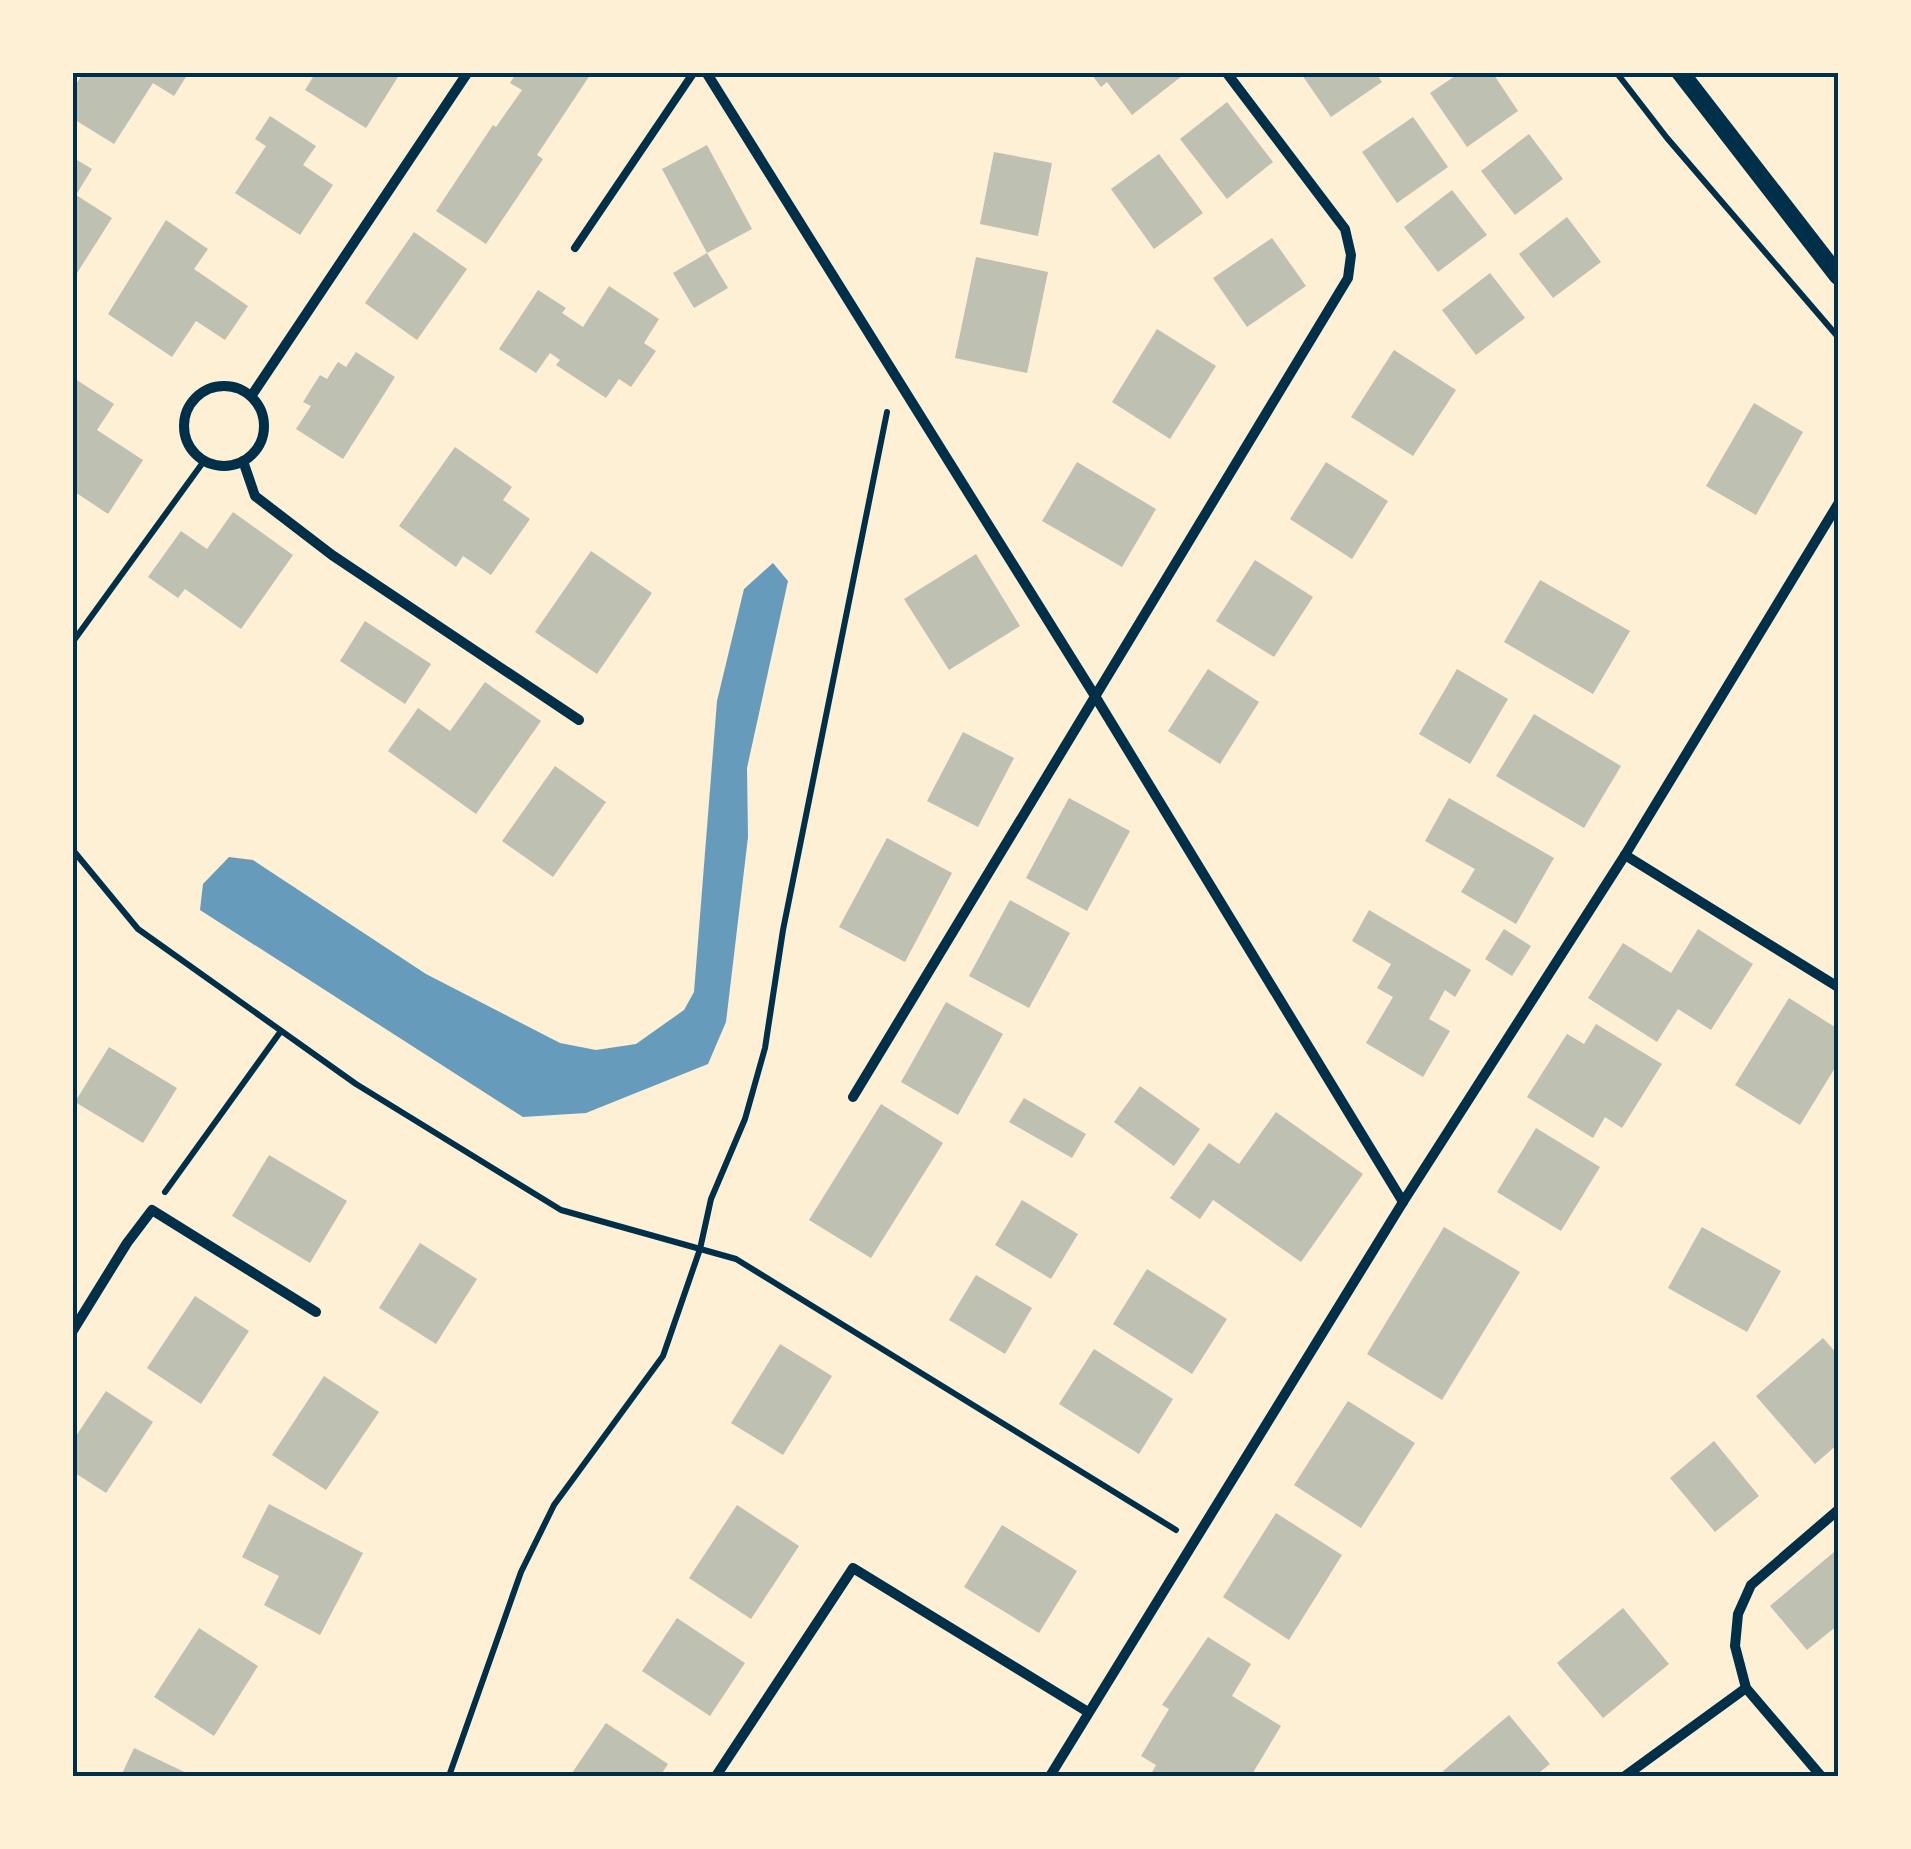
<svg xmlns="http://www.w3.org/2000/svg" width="1911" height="1849" font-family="'Archivo Narrow',sans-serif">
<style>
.water{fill:#669bbc}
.building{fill:#bec0b2}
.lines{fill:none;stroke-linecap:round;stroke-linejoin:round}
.path{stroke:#003049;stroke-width:6}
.service{stroke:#003049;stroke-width:8}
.minor{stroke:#003049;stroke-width:10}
.tertiary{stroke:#003049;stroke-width:18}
.neatline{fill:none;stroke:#003049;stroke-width:4}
</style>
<rect width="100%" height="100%" fill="#fdf0d5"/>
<!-- water -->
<polygon class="water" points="773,563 788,581 747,768 748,837 726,1022 708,1064 586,1113 523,1117 200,910 203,884 229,857 253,860 426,974 560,1043 596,1050 636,1044 684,1010 694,992 717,701 744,589"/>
<!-- building -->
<g class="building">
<polygon points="84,72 189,72 174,96 153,83 114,144 72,118 72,90"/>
<polygon points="316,72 401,72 366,128 305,90"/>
<polygon points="517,72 592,72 537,155 543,159 486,244 436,211 493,125 496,127 522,90 510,83"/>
<polygon points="1090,72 1187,72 1132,115 1107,82 1101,87"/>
<polygon points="1300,72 1375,72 1382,82 1331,117"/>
<polygon points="1461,72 1492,72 1518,111 1467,147 1430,93"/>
<polygon points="1227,102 1273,162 1227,199 1180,139"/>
<polygon points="270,116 316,146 303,165 333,185 300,235 235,193 266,146 255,139"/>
<polygon points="1413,117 1448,167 1397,203 1362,152"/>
<polygon points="1529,134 1563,179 1515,215 1481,171"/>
<polygon points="707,145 752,229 707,253 728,288 694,308 673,273 707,253 662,169"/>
<polygon points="994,152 1052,163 1038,236 980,224"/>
<polygon points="1159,154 1203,213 1154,249 1111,189"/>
<polygon points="72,157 92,169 76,195 112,218 72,281"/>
<polygon points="1452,190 1487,235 1438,272 1404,227"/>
<polygon points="1567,217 1601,262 1553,298 1519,254"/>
<polygon points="166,220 208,249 194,269 248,306 225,340 196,321 172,357 108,314"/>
<polygon points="414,232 467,269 417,340 365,303"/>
<polygon points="1272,238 1306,286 1247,327 1213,278"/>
<polygon points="976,257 1048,272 1027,373 955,358"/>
<polygon points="1490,273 1525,318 1476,355 1442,310"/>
<polygon points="609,286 659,319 644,343 656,351 631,387 619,379 606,398 556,365 560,360 550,353 536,373 499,349 538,290 566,308 562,313 583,327"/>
<polygon points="1157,329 1216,366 1170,439 1112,402"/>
<polygon points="1394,350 1456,390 1413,456 1351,417"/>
<polygon points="356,352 395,377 343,459 296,429 311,406 303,402 320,375 327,379 338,362 346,367"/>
<polygon points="72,377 114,404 97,430 143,460 108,514 72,490"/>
<polygon points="1754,403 1803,432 1756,515 1706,486"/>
<polygon points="455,447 512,487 503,500 530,519 491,575 463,556 456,567 399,526"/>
<polygon points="1077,462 1156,509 1122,567 1042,521"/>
<polygon points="1326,462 1388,501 1352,559 1290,519"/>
<polygon points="233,512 293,555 241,629 185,589 178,598 148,577 181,531 207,549"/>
<polygon points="591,551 652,593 597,674 535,632"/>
<polygon points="976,554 1020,626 949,670 904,599"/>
<polygon points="1255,560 1313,597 1274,657 1216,621"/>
<polygon points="1540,580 1630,631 1593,694 1504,642"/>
<polygon points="365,621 431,664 405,704 340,661"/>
<polygon points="1208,669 1259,702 1220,764 1168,731"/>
<polygon points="1457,669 1508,699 1470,764 1419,734"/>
<polygon points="485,682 541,721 476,814 388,751 418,708 450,731"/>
<polygon points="1534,714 1621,766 1584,828 1496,776"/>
<polygon points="963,732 1014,758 978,827 927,801"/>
<polygon points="555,766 606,802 553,877 502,841"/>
<polygon points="1069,798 1130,831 1087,911 1026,878"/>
<polygon points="1449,798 1554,858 1516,924 1461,892 1475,869 1425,841"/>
<polygon points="887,838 952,873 905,962 839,927"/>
<polygon points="1010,900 1070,933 1029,1008 969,976"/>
<polygon points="1369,910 1471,970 1455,997 1445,990 1429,1019 1450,1031 1423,1077 1366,1043 1393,997 1377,988 1391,964 1352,941"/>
<polygon points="1504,929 1531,946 1512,976 1485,959"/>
<polygon points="1698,929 1753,964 1711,1030 1678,1009 1657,1042 1588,998 1623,943 1671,973"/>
<polygon points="1789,998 1838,1029 1838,1063 1800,1125 1735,1085"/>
<polygon points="946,1002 1003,1034 958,1115 901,1082"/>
<polygon points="1596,1024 1662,1064 1622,1128 1605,1117 1593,1138 1527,1097 1567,1034 1584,1044"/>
<polygon points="109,1047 177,1088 143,1143 75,1102"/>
<polygon points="1140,1086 1200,1129 1174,1166 1114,1122"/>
<polygon points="1024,1098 1086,1134 1072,1158 1009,1122"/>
<polygon points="881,1104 943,1143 871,1258 809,1220"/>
<polygon points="1276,1112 1363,1174 1301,1262 1213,1200 1200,1219 1170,1198 1209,1143 1239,1164"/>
<polygon points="1536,1128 1600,1167 1561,1231 1497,1192"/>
<polygon points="269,1155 347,1201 310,1263 232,1216"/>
<polygon points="1022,1200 1078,1234 1051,1279 995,1245"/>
<polygon points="1444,1227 1520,1272 1442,1400 1367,1354"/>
<polygon points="1702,1227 1781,1271 1747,1332 1668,1288"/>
<polygon points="420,1243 477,1279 436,1344 379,1308"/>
<polygon points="1147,1269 1227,1319 1192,1374 1113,1324"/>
<polygon points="976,1275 1032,1308 1005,1354 949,1320"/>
<polygon points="195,1296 249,1331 201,1404 147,1368"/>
<polygon points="1823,1338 1838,1355 1838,1444 1815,1464 1756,1396"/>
<polygon points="780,1344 832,1376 783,1455 731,1423"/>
<polygon points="1094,1349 1173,1399 1139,1454 1059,1404"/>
<polygon points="324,1376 379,1412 326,1490 272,1455"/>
<polygon points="106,1391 153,1422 106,1493 72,1471 72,1442"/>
<polygon points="1348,1401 1415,1443 1361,1528 1294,1485"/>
<polygon points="1714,1441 1759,1496 1715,1532 1670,1478"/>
<polygon points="269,1504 363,1553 320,1635 264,1605 279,1576 242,1557"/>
<polygon points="737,1505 799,1546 751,1619 689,1578"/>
<polygon points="1276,1513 1342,1555 1289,1640 1223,1597"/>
<polygon points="1002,1525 1077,1571 1039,1633 964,1587"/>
<polygon points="1834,1552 1838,1558 1838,1625 1807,1650 1770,1606"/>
<polygon points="1623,1608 1669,1664 1603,1718 1557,1663"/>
<polygon points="677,1618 745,1663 710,1716 642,1671"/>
<polygon points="199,1628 258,1666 214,1736 154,1697"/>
<polygon points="1208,1637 1251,1664 1232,1696 1281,1726 1251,1776 1150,1776 1156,1765 1141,1756 1169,1709 1162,1705"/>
<polygon points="1509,1715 1550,1764 1535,1776 1447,1776 1443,1771"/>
<polygon points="606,1723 668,1764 660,1776 570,1776"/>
<polygon points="134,1748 193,1776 121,1776"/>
</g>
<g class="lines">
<!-- path -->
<g class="path">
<polyline points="1616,72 1667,138 1838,337"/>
<polyline points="72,643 204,461"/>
<polyline points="72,849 138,929 356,1084 561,1210 736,1259 1176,1530"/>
<polyline points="165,1192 281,1031"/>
<polyline points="449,1776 521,1572 554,1505 663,1356 700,1249 711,1199 745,1119 765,1048 783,930 887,412"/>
</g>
<!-- service -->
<polyline class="service" points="575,248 694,72"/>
<!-- minor -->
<g class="minor">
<polyline points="706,72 1095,696 1403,1202"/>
<circle cx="224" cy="426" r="40"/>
<polyline points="252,395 468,72"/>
<polyline points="243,461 255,496 332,555 579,720"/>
<polyline points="1625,855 1838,987"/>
<polyline points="853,1097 1348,278 1351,255 1345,229 1226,72"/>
<polyline points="72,1332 127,1243 152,1210 316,1312"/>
<polyline points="716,1776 853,1568 1088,1712"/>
<polyline points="1050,1776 1403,1202 1625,855 1838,504"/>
<polyline points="1625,1776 1746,1688"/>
<polyline points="1821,1776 1746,1688 1735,1646 1738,1614 1751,1585 1838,1510"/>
</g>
<!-- tertiary -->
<polyline class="tertiary" points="1680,72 1838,276"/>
</g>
<!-- border -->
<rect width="1911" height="1849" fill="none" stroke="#fdf0d5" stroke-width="150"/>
<rect x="75" y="75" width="1761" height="1699" class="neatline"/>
</svg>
